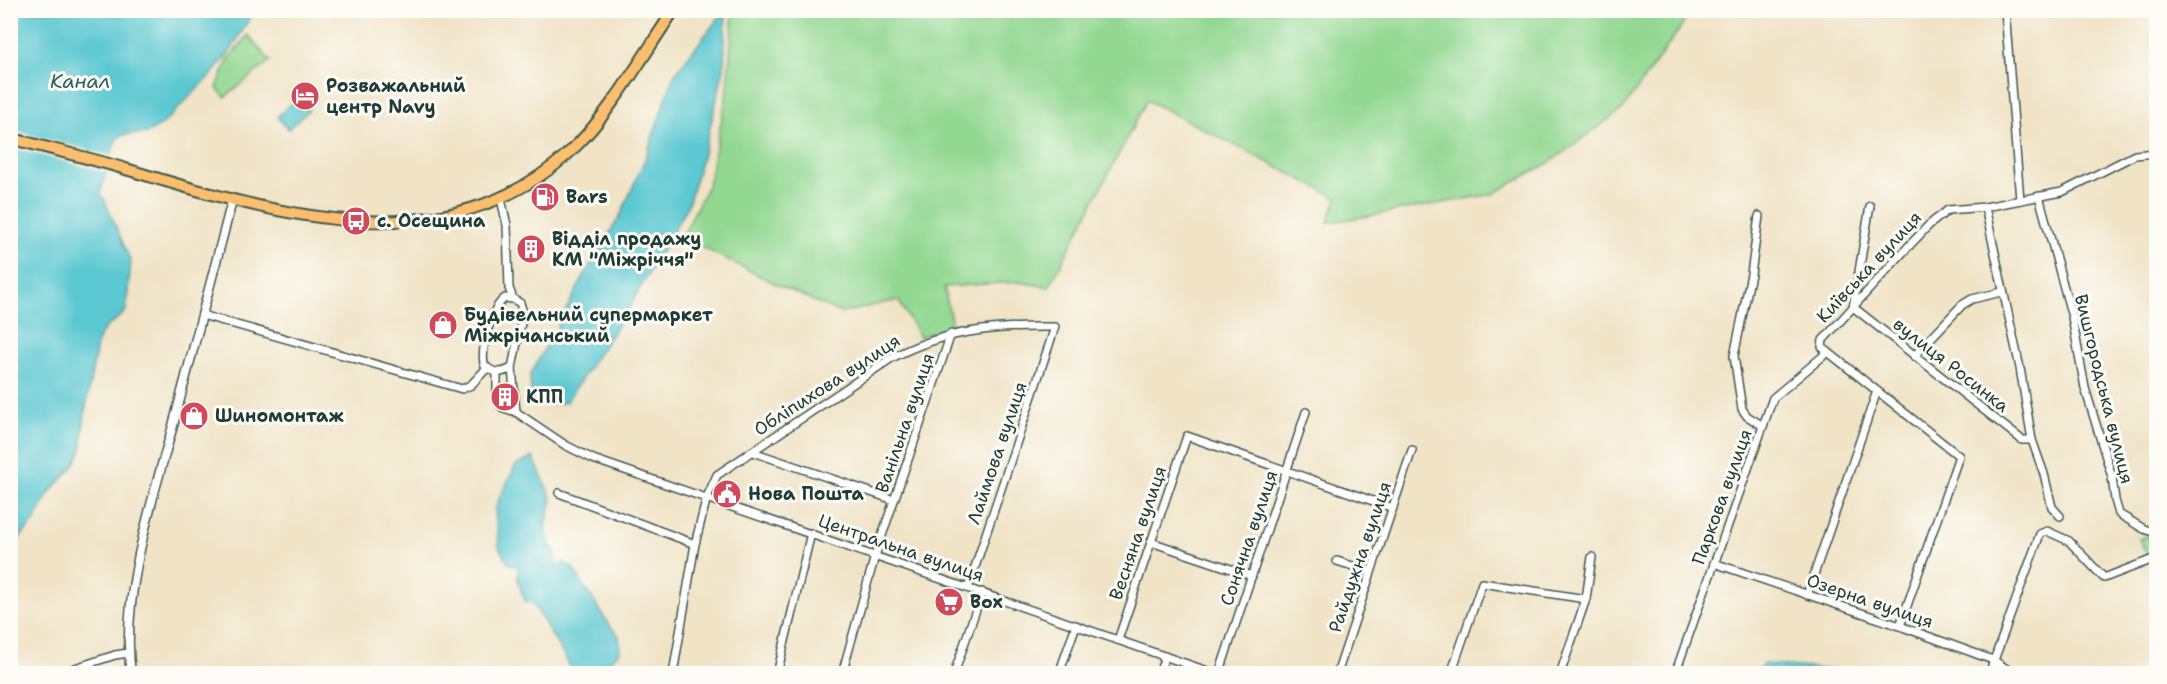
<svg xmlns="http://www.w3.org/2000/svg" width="2167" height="684" font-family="'Shantell Sans',sans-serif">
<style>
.grass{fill:#93d892;stroke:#598a63;stroke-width:1.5}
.water{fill:#5bc8d1;stroke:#3d8282;stroke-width:1.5}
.pier{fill:#f0e3c6}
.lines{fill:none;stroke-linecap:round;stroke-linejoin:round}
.minor-casing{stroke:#3e564a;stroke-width:10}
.tertiary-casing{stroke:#3e564a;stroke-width:11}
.primary-casing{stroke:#3e564a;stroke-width:14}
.minor{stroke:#fff;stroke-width:7}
.tertiary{stroke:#fff;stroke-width:8}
.primary{stroke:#fbbd6e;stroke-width:10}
.labels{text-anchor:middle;stroke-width:6;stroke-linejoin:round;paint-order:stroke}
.poi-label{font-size:18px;font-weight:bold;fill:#1f3d34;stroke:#fdfcf7;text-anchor:start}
.street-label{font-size:18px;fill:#1f3d34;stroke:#fdfcf7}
.water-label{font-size:20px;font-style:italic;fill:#2e605b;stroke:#fdfcf7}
</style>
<rect width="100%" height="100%" fill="#fdfcf7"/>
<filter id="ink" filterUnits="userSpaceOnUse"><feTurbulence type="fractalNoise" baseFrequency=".0167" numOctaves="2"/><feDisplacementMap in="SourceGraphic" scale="12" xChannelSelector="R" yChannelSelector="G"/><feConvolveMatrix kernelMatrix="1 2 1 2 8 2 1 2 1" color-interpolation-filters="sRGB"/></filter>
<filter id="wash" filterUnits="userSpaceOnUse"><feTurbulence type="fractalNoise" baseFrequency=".008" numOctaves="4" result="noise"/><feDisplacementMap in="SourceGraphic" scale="24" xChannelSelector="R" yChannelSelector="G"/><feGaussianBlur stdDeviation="1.35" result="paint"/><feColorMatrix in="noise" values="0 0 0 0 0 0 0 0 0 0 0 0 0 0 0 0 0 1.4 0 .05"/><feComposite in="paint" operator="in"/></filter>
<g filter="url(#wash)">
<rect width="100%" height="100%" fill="#f0e3c6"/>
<!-- grass -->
<g class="grass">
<polygon points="732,11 732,10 1688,11 1684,23 1623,109 1550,162 1493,194 1351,219 1328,222 1337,198 1147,100 1049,287 1018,282 944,287 952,325 920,337 898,300 841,313 778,285 682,237 708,185 726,99 732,31"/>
<polygon points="248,35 270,61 225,97 217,88 228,60"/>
<polygon points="2151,534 2156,535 2156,552 2147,555 2139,539"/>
</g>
<!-- water -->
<g class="water">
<path d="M11 11H254L231 50 213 73 162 125 148 133 122 135 117 139 114 145 100 194 104 199 131 262 126 311C116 322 104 324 98 340L85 411 81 452 73 467 50 492 34 522 11 547 10 135 12 115 10 104Z"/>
<polygon points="724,11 726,11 724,69 706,144 688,205 627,311 566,402 551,405 531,394 530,375 549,341 557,339 561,334 557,327 589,267 620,216 645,159 674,75"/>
<polygon points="298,98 309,110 288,129 277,117"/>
<polygon points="533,457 552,499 545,529 550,545 557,555 555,566 565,563 572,567 612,629 619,635 620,652 611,660 610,664 616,673 574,673 533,603 525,601 518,581 518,567 508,563 499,547 495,512 499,499 516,465"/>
<polygon points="1764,664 1864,673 1753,673"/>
</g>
<!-- pier -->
<polygon class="pier" points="11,130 114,157 109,173 10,147"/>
</g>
<g filter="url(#ink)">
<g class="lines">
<!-- minor casing -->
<g class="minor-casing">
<g id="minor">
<polyline points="2005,10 2020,200"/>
<polyline points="2039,196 2072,317 2085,388 2112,477 2115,500 2119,514 2144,529 2156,533"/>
<polyline points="501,199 507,225 509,288 513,299"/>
<polyline points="1870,206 1853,307 2022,440 2032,440"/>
<polyline points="1985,207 2020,368 2032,440 2044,474 2052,507 2060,516"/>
<polyline points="1759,216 1751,274 1734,356 1742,409 1747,416 1763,426"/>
<path d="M505 298 513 299 520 303 523 313 512 368C501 374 492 374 484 364 481 346 491 308 505 298Z"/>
<polyline points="202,315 462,389 471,385 487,368"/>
<polyline points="1914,356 1962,305 1972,299 2002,292"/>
<polyline points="512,368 516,412"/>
<polyline points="497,372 497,396 499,403 503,408 516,412 565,445 593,459 1216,674"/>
<polyline points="753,452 894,500"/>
<polyline points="559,493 695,544"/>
<polyline points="1151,542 1252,576"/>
<polyline points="1337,561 1371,572"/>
<polyline points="1714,563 1900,626 1993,660 2014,674"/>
<polyline points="1807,595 1877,391"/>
<polyline points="1900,626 1959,456 1828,352 1822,347 1823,340 1907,248 1929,225 1948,210 1985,207 2062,192 2135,155 2156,153"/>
<polyline points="1118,640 1187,436 1393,508"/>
<polyline points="57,674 115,655 128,653"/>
<polyline points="374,674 406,671 423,674"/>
<path d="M673 674 695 544 707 497 717 475 890 359C942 330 997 326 1055 327L968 588"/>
<polyline points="777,674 811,533"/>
<polyline points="842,674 875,556 951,334"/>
<polyline points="954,674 982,592"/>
<polyline points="1059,674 1076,625"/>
<polyline points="1159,674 1165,656"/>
<polyline points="1219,674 1306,412"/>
<polyline points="1337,674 1412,450"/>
<polyline points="1451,674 1482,583 1586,599"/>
<polyline points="1560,674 1586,599 1592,557"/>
<polyline points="1675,674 1773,398 1828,352"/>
<polyline points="1989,674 2040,534 2047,531 2069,541 2104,578 2156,558"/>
</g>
</g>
<!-- tertiary casing -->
<g class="tertiary-casing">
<path id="tertiary" d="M131 674C120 596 153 498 174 422 193 349 212 275 232 201"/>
</g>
<!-- primary casing -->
<g class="primary-casing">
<path id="primary" d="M10 138C50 149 90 158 129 170 274 214 446 268 572 150 610 114 644 54 674 10"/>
</g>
<!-- minor -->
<use href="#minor" class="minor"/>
<!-- tertiary -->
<use href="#tertiary" class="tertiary"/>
<!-- primary -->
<use href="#primary" class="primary"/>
</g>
</g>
<!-- icons -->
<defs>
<g id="hotel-disc" transform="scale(1.5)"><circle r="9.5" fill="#d1495b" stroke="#fdfcf7"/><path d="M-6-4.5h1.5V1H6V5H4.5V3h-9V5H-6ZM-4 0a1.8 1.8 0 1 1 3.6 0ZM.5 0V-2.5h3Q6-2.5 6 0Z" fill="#fff"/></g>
<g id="fuel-disc" transform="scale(1.5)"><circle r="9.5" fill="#d1495b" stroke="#fdfcf7"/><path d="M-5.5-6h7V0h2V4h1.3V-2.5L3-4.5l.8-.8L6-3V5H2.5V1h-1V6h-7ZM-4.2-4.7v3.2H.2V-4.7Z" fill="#fff"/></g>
<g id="bus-disc" transform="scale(1.5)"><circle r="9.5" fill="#d1495b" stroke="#fdfcf7"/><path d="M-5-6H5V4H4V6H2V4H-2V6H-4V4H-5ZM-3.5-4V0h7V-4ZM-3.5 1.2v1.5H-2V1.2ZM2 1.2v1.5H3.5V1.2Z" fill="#fff"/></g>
<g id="building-disc" transform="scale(1.5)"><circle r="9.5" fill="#d1495b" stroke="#fdfcf7"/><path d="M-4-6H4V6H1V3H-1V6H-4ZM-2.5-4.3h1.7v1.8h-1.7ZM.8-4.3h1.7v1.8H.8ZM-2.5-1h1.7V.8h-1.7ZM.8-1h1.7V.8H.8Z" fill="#fff"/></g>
<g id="shop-disc" transform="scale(1.5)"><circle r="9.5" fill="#d1495b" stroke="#fdfcf7"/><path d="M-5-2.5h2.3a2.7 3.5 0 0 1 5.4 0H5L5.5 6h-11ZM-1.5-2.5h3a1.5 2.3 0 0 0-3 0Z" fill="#fff"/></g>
<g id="civic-disc" transform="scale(1.5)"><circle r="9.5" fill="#d1495b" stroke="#fdfcf7"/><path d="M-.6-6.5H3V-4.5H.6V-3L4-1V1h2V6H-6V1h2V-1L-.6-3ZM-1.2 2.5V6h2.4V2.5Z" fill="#fff"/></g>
<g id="supermarket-disc" transform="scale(1.5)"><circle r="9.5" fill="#d1495b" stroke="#fdfcf7"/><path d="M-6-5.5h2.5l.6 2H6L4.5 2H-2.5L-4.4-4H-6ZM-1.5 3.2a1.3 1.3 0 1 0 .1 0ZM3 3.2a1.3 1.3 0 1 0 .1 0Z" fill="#fff"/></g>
</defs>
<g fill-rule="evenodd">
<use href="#hotel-disc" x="305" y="96"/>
<use href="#fuel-disc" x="545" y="197"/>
<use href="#bus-disc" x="356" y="221"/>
<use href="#building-disc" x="531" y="249"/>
<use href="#shop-disc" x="443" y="325"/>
<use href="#building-disc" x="505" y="397"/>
<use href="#shop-disc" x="194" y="416"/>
<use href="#civic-disc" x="727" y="494"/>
<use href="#supermarket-disc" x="949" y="602"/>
</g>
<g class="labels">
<!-- poi labels -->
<g class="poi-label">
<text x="326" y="92">Розважальний<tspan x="326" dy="21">центр Navy</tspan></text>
<text x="566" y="203">Bars</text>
<text x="377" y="227">с. Осещина</text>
<text x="552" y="245">Відділ продажу<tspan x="552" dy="21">КМ "Міжріччя"</tspan></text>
<text x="464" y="321">Будівельний супермаркет<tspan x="464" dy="21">Міжрічанський</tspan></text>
<text x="526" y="403">КПП</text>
<text x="215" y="422">Шиномонтаж</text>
<text x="748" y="500">Нова Пошта</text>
<text x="970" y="608">Box</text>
</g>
<!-- street labels -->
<g class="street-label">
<text transform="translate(1869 267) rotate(-47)" y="6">Київська вулиця</text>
<text transform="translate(1951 365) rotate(38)" y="6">вулиця Росинка</text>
<text transform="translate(827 385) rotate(-33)" y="6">Обліпихова вулиця</text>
<text transform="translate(2104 389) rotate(76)" y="6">Вишгородська вулиця</text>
<text transform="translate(905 423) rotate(-71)" y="6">Ванільна вулиця</text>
<text transform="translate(997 453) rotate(-71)" y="6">Лаймова вулиця</text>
<text transform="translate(1722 497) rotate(-70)" y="6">Паркова вулиця</text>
<text transform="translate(1138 533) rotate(-71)" y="6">Весняна вулиця</text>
<text transform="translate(1249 538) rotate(-71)" y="6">Сонячна вулиця</text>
<text transform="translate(901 548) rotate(19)" y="6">Центральна вулиця</text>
<text transform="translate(1360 557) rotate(-71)" y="6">Райдужна вулиця</text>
<text transform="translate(1870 601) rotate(19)" y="6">Озерна вулиця</text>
</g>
<!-- water labels -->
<g class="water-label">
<text x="80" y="88">Канал</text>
</g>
</g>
<!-- margin -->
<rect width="2167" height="684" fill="none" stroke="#fdfcf7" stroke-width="36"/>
</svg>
